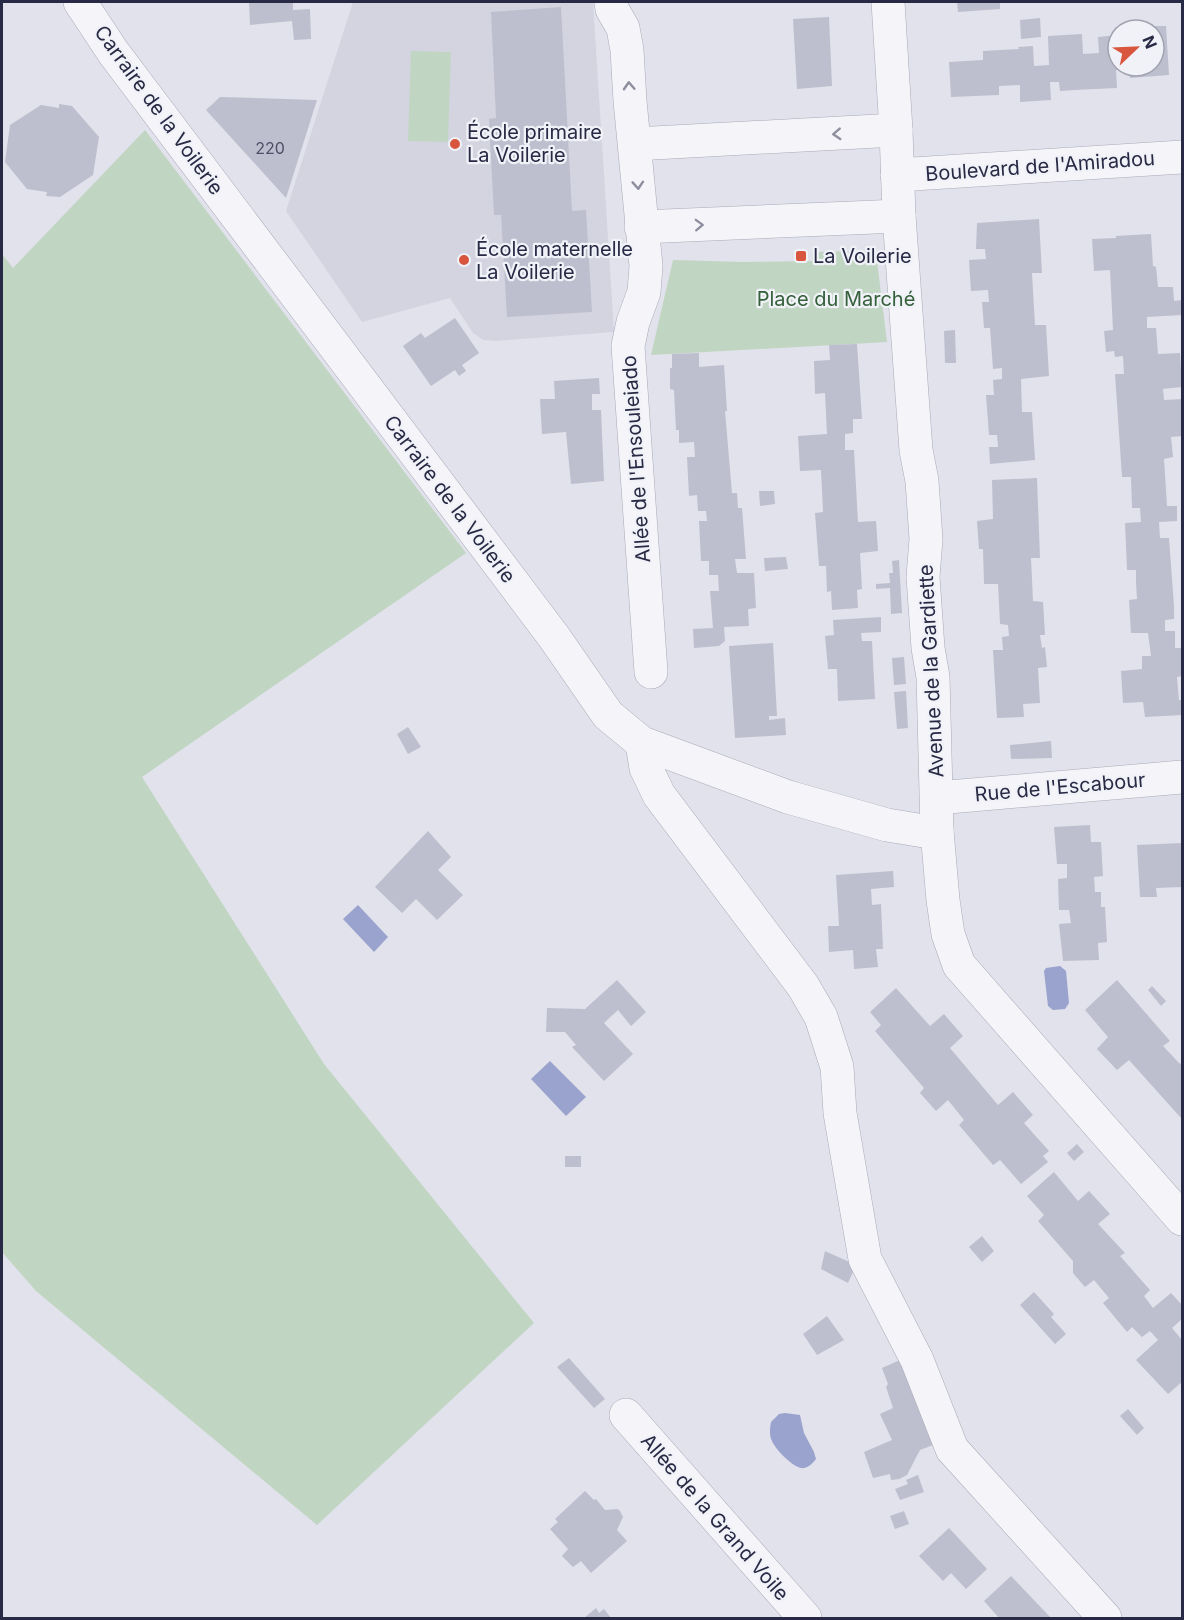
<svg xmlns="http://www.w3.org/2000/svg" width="1184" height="1620" font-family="Inter,sans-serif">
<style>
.built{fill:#d3d4e0}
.green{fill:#c1d5c3}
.water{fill:#9aa3cd}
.building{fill:#bebfce}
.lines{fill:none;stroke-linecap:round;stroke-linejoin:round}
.minor-casing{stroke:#aaaab9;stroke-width:34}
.minor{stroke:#f4f4f9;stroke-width:33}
.oneway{stroke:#8e8e9e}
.poi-dot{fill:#d8563e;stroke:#f1f2f8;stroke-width:2}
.labels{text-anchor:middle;stroke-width:4.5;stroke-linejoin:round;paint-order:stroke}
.number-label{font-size:16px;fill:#4e4e66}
.street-label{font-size:20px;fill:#282944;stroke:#f1f2f8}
.poi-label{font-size:20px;fill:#282944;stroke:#f1f2f8;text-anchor:start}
.park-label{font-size:20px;fill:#34603a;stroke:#f1f2f8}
</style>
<rect width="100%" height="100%" fill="#e1e2eb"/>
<!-- built -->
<polygon class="built" points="353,2 593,2 614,332 496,341 483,340 473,333 450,298 362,322 286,211"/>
<!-- green -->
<g class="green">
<polygon points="411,51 451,52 448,142 408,141"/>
<polygon points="145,130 466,553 142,777 324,1064 534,1323 317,1525 36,1291 2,1252 2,254 13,268"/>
<polygon points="863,251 876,253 887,342 651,355 673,260 744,262 812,261 812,252"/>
</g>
<!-- water -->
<g class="water">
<polygon points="358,905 388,937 374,952 343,919"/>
<polygon points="1060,966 1066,971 1069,1003 1065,1009 1053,1010 1048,1006 1044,971 1046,968"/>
<polygon points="550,1061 586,1097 566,1116 531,1079"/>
<path d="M785 1413 800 1415 804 1433 814 1452 816 1459C813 1463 809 1467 804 1468 795 1470 775 1449 772 1441 769 1435 770 1428 771 1422L779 1414Z"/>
</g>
<!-- building -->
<g class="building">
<polygon points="249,2 293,2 293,10 310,9 311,39 294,40 292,21 250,25"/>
<polygon points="957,2 1000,2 1000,9 958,12"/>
<polygon points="561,7 572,211 586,210 592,312 507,317 501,215 494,215 489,119 496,118 491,12"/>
<polygon points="829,17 832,86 797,89 793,19"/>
<polygon points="1040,18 1041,37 1021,39 1020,20"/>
<polygon points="1146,26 1166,26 1169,75 1130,78 1129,69 1116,70 1117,88 1075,90 1060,91 1059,82 1050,82 1051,100 1020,102 1020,85 999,86 999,95 951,97 949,62 983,60 983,51 1019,49 1018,47 1033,46 1034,66 1049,65 1048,36 1082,34 1083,54 1099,53 1098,37 1118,35 1118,66 1154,66 1154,30 1147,30"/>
<polygon points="220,97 317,100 286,198 206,110"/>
<polygon points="59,104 72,106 99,137 93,175 60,197 46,196 47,192 27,189 5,162 10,125 41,105 59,108"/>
<polygon points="1039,219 1042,273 1032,273 1035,325 1046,325 1049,376 1021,379 1022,412 1032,412 1035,460 990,464 989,447 998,447 997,435 989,435 986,395 994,395 993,380 1002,379 1002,368 993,369 990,328 984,328 982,302 989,302 988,290 971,291 969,260 986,259 985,249 976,249 977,223"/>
<polygon points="1151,234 1153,266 1156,267 1158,287 1173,287 1174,301 1182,300 1182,315 1147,317 1147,328 1156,328 1158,354 1180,353 1182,387 1163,389 1164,400 1182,399 1182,408 1181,408 1182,436 1171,437 1173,457 1164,459 1167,506 1177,506 1177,521 1159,522 1160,538 1169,538 1174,606 1174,619 1165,620 1165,631 1175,631 1175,648 1182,648 1182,676 1177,677 1179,700 1182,700 1182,715 1145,717 1143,702 1123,703 1121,671 1142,669 1142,656 1151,656 1148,633 1131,633 1129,600 1137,599 1136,582 1136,570 1127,570 1125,523 1141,522 1140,508 1132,508 1131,477 1122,477 1115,374 1124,374 1123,356 1115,357 1114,351 1106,352 1104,331 1113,330 1110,270 1094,271 1092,239 1116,238 1116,236"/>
<polygon points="455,318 479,353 462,365 466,371 459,376 455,370 431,386 403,346 421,333 425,338"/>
<polygon points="955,330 956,363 945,363 944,331"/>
<polygon points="857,344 862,419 853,419 853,433 845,434 845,450 854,450 858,522 876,521 878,551 860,553 862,589 857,590 858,608 832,610 831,591 827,592 826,566 819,566 815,513 823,512 821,470 800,471 798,436 827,434 825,393 815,394 814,361 830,360 829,345"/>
<polygon points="699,353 699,367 724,365 727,411 725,411 732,493 737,493 738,508 742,508 746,559 735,559 737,573 754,573 756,608 748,609 749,626 724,627 725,641 719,646 694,648 693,629 713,628 710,591 719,591 718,575 709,575 709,561 701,561 699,521 707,521 706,511 698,511 697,495 689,496 687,457 695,457 694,442 679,443 679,430 676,430 674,390 670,389 670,368 672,368 672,354"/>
<polygon points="599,378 600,394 592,394 592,410 601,410 604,481 571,484 566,432 542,434 540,399 555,399 554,381"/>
<polygon points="1037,478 1040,558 1031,558 1033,601 1043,602 1045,635 1040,635 1042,648 1045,647 1047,667 1038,668 1040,703 1023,704 1024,717 997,718 993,650 1003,650 1002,637 1009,636 1008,625 1000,624 998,584 984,584 983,549 979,549 977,521 993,519 992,480"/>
<polygon points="759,491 774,491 775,504 760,506"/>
<polygon points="786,557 788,569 765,571 764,558"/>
<polygon points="899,560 902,613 891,614 890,588 876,589 876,584 890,583 889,573 893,573 892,561"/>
<polygon points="881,617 881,632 861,633 862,641 872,641 875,699 838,701 837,669 828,669 825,636 834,635 833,620"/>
<polygon points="773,643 777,716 769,716 769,720 785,718 786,735 735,738 729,646"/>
<polygon points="904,657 906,684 894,685 892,658"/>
<polygon points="906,691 908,728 897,729 894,692"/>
<polygon points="408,727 421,747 408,754 397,734"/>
<polygon points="1051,741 1052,758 1011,759 1010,745"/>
<polygon points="1090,825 1091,842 1101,842 1103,876 1094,877 1095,892 1101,892 1101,907 1105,907 1107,942 1098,943 1099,960 1063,961 1059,924 1071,923 1069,910 1059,910 1058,879 1067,878 1067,864 1057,864 1054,827"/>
<polygon points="428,831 451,857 438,870 463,895 437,920 416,899 402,913 375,887"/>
<polygon points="1182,843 1182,887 1156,888 1157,897 1140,897 1137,845"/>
<polygon points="893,871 894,887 871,889 872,905 881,904 883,949 876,949 878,967 854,969 853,950 829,952 828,926 839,926 836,875"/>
<polygon points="617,980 646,1012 631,1026 618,1010 604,1023 633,1054 604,1081 572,1047 576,1045 565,1032 546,1032 547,1008 585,1009"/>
<polygon points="1117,980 1170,1041 1163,1046 1180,1064 1182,1062 1182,1116 1181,1118 1129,1060 1117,1070 1097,1049 1108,1037 1085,1010"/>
<polygon points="1152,986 1166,1001 1161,1006 1148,990"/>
<polygon points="896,988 930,1026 944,1014 963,1036 950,1048 998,1105 1013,1092 1033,1115 1024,1123 1049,1151 1043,1156 1048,1162 1021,1184 1000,1160 993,1165 959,1125 964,1120 948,1100 936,1111 920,1093 924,1088 875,1031 881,1025 870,1012"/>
<polygon points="1077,1144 1084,1152 1074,1161 1067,1153"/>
<rect x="565" y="1156" width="16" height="11"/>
<polygon points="1054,1172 1078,1201 1089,1191 1110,1214 1098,1224 1125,1253 1120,1256 1150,1290 1144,1296 1153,1308 1171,1293 1182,1305 1182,1319 1172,1328 1182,1340 1182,1382 1168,1394 1136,1360 1158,1340 1150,1331 1142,1337 1132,1327 1127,1332 1103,1303 1109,1298 1094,1280 1085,1287 1073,1273 1073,1261 1038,1221 1044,1215 1027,1196"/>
<polygon points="982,1236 994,1251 982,1262 969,1247"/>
<polygon points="825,1251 856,1265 848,1283 821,1269"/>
<polygon points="1034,1292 1054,1314 1051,1317 1066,1334 1055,1344 1020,1305"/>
<polygon points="827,1316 844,1340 817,1355 803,1334"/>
<polygon points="909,1356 941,1442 920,1450 907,1475 899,1479 891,1480 890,1474 873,1478 864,1452 892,1440 880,1414 893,1408 886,1387 888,1384 882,1368"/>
<polygon points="569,1358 605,1399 594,1408 557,1367"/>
<polygon points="1128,1409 1144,1428 1137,1435 1120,1416"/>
<polygon points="918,1475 924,1492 900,1500 895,1489 908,1484 906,1480"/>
<polygon points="585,1491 594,1500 596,1499 605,1510 618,1509 620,1511 623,1517 617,1530 627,1541 591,1573 581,1561 573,1567 562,1556 568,1549 550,1529 558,1522 555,1519"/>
<polygon points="904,1511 909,1524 895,1529 890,1516"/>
<polygon points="949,1528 987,1569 966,1589 951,1573 943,1581 919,1556"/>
<polygon points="1011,1576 1051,1618 999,1618 984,1601"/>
<polygon points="596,1608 599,1613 604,1609 611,1618 584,1618"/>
</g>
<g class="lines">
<!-- minor casing -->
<g class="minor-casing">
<g id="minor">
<polyline points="80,2 113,52 554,637 608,715 642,743 788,797 887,825 924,831 937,831"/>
<polyline points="611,2 612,9 623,28 627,50 630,101 646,266 644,292 633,322 628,346 651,672"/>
<polyline points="888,2 896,130 899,216 916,450 922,481 926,539 923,577 928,648 933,677 937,831 943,900 948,934 959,965 1182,1219"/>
<polyline points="635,144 896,130"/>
<polyline points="897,175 1182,157"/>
<polyline points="641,227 899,216"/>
<polyline points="642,743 646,768 659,795 803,986 821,1017 837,1067 840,1113 865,1259 917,1360 952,1449 1105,1618"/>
<polyline points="937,798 1182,777"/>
<polyline points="626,1415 805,1618"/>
</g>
</g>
<!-- minor -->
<use href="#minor" class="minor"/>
</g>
<!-- one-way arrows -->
<defs><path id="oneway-chevron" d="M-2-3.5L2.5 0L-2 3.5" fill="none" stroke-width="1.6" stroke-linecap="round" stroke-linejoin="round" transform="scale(1.5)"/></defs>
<g class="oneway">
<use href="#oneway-chevron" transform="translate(629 86) rotate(-93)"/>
<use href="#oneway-chevron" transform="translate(837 134) rotate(177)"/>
<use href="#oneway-chevron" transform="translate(638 185) rotate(86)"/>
<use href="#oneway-chevron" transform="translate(699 225) rotate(-2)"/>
</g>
<!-- markers -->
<g class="poi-dot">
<circle cx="455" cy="144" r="6"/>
<rect x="795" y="250" width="12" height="12" rx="3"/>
<circle cx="464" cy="260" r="6"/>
</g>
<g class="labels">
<!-- number labels -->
<g class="number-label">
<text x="270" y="154">220</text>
</g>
<!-- street labels -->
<g class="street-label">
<text transform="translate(159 110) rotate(54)" y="7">Carraire de la Voilerie</text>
<text transform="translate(1040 166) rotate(-4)" y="7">Boulevard de l'Amiradou</text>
<text transform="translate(636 459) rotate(-94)" y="7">Allée de l'Ensouleiado</text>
<text transform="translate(450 499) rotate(53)" y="7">Carraire de la Voilerie</text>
<text transform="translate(931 671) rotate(-93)" y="7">Avenue de la Gardiette</text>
<text transform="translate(1060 787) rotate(-5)" y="7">Rue de l'Escabour</text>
<text transform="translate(715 1517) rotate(49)" y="7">Allée de la Grand Voile</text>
</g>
<!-- poi labels -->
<g class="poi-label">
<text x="467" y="139">École primaire<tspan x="467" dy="23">La Voilerie</tspan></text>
<text x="476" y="256">École maternelle<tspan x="476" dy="23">La Voilerie</tspan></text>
<text x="813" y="263">La Voilerie</text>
</g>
<!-- park labels -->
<g class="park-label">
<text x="836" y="306">Place du Marché</text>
</g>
</g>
<!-- border -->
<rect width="1184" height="1620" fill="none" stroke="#282944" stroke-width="6"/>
<!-- north arrow -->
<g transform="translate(1136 48) rotate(67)"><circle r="28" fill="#f1f2f8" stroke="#a1a2b0" stroke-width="1.5"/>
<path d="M0-4.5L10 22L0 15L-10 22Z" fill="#d8563e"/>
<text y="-9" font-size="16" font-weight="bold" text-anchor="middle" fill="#282944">N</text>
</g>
</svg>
